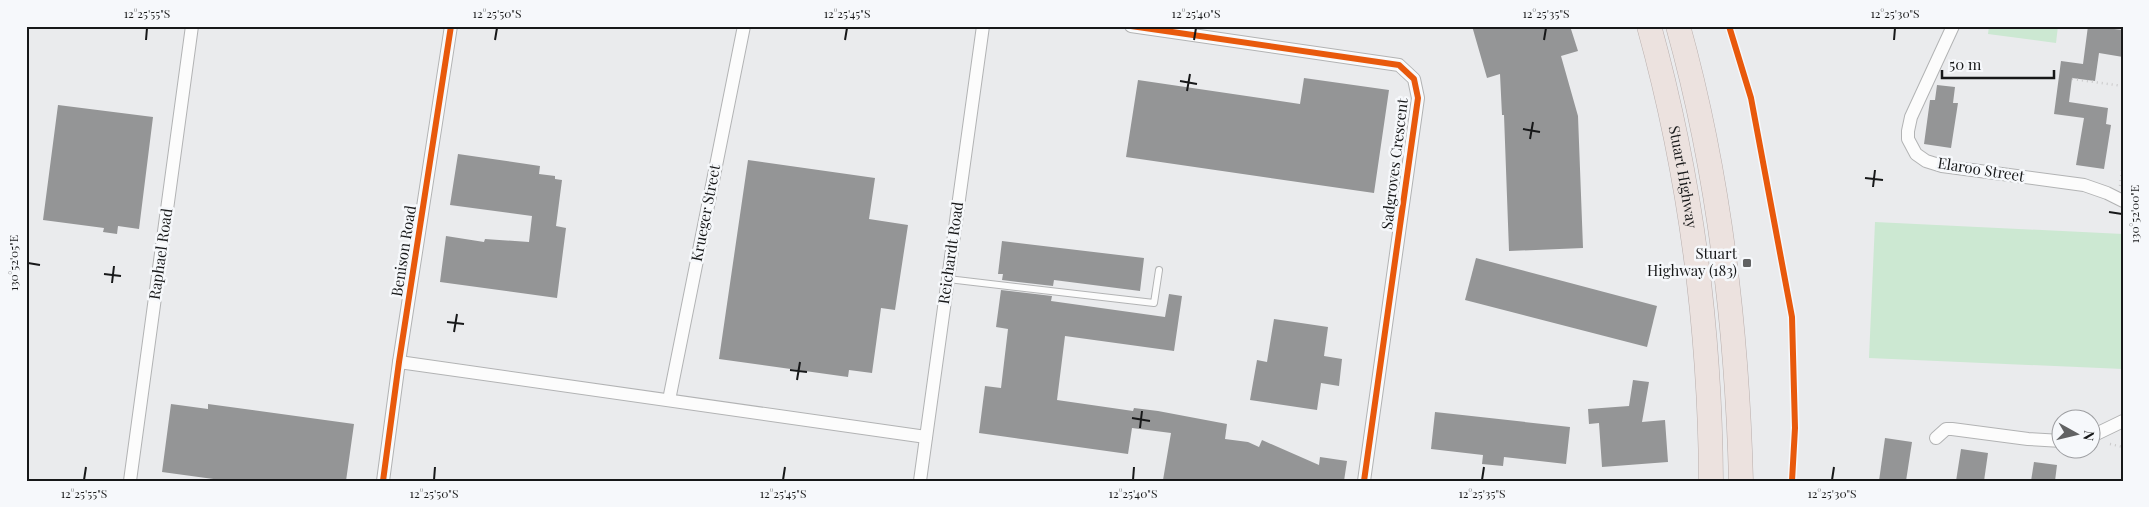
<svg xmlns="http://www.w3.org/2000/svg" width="2149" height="507" font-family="'Playfair Display',serif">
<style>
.green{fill:#cce8d2}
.building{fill:#949596}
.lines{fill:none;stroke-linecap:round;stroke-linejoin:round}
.lane-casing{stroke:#b2b3b4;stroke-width:8}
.street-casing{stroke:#b2b3b4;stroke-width:14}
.highway-casing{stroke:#b8aeac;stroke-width:25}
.path{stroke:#c9c9ca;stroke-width:2.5;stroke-dasharray:1 4;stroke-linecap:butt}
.lane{stroke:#fcfcfc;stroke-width:6}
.street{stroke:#fcfcfc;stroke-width:12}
.highway{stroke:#ece2df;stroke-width:24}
.cycleway-casing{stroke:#f6f8fb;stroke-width:9}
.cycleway{stroke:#e8590c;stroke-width:6}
.ticks{fill:none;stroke:#171819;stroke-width:2}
.poi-dot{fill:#616263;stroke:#f6f8fb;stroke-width:2}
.labels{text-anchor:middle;stroke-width:5;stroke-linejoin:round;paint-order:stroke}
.street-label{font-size:15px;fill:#171819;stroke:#f6f8fb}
.poi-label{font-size:15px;fill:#171819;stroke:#f6f8fb;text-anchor:end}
.neatline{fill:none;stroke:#171819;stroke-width:2}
.ticks-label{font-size:12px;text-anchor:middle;fill:#171819}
</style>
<rect width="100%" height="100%" fill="#eaebed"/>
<!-- green -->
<g class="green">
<polygon points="1989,26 2058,26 2056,43 1988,34"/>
<polygon points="1875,222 2123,234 2123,369 1869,358"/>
</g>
<!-- building -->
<g class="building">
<polygon points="1472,26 1570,26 1578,51 1561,56 1578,116 1583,248 1509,251 1504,115 1502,115 1500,74 1487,78"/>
<polygon points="2088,26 2123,30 2123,57 2099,53 2095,81 2072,78 2069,102 2108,108 2106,124 2111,125 2104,169 2076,165 2084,118 2054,114 2061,61 2083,64"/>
<polygon points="1304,78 1389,90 1374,193 1126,157 1138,80 1300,104"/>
<polygon points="1937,85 1955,87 1953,103 1958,103 1951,148 1924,144 1930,100 1935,100"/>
<polygon points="58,105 153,117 139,229 118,226 117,234 103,232 104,228 43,220"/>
<polygon points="458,154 540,166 539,174 555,176 555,179 562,180 556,226 566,228 557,298 440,282 446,236 484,242 485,239 529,242 532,216 450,205"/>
<polygon points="748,160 875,178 869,219 908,225 895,310 881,308 872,373 849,370 848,377 719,359"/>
<polygon points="1002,241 1144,258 1140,291 1054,280 1053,286 1002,280 1003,274 998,274"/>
<polygon points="1476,258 1657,306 1647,347 1465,300"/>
<polygon points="1001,290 1052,296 1051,301 1165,317 1169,294 1182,296 1174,351 1065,336 1057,400 1133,411 1134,408 1158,411 1227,424 1225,439 1248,442 1259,447 1262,440 1319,465 1320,457 1347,461 1344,481 1163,480 1171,433 1132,428 1128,454 979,433 985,386 1001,388 1008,329 996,327"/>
<polygon points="1274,319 1328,327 1324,356 1342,359 1339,386 1321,383 1317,410 1250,400 1257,360 1267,362"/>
<polygon points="1633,380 1649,382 1642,422 1665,420 1668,462 1602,467 1599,423 1589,424 1588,409 1629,406"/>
<polygon points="171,404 208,409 208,404 354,424 346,481 228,481 162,472"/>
<polygon points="1435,412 1570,427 1566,464 1504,457 1503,466 1482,464 1483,455 1431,449"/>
<polygon points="1885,438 1912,442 1906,481 1879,481"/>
<polygon points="1961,449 1988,453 1984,481 1956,481"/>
<polygon points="2034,462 2057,465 2055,481 2031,481"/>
</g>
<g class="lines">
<!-- lane casing -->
<g class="lane-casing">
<polyline id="lane" points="948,279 1154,303 1159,270"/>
</g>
<!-- street casing -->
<g class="street-casing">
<g id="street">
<polyline points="1131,26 1399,65 1414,79 1418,98 1364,481"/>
<polyline points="1953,26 1911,117 1908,131 1908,139 1916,154 1926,161 1942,166 2084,185 2107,193 2123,201"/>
<polyline points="399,362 926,437"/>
<polyline points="669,400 744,26"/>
<polyline points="2092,436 2123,421"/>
<polyline points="1936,438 1946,429 1952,429 2028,439 2062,441"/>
<polyline points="130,481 192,26"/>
<polyline points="383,481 399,362 451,26"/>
<polyline points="920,481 983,26"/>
</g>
</g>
<!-- highway casing -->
<g class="highway-casing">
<g id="highway">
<path id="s1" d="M1649 26C1690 174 1710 327 1711 481"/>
<path d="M1678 26C1719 173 1737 329 1741 481"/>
</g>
</g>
<!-- path -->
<g class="path">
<polyline points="2072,79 2123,86"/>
<polyline points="2120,186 2123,162"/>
<polyline points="2110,444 2123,447"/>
</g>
<!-- lane -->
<use href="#lane" class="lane"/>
<!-- street -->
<use href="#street" class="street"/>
<!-- highway -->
<use href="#highway" class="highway"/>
<!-- cycleway casing -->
<g class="cycleway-casing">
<g id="cycleway">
<polyline points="1131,26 1399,65 1414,79 1418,98 1364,481"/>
<polyline points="1729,26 1751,98 1792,317 1795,428 1792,481"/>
<polyline points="383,481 399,362 451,26"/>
</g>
</g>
<!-- cycleway -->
<use href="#cycleway" class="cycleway"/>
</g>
<!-- ticks -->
<path class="ticks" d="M146 40 147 28M495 40 497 28M845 40 847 28M1194 40 1196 28M1544 40 1546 28M1894 40 1895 28M1180 81 1197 84M1187 91 1190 74M1523 129 1540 132M1530 139 1533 122M1865 178 1883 180M1873 187 1875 170M2109 212 2122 214M28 263 40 265M104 274 121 276M112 283 114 266M447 322 464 324M454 332 457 314M790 370 807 372M797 380 800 362M1132 418 1150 421M1140 428 1142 411M84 480 86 467M434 480 435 467M783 480 785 467M1133 480 1134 467M1482 480 1484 467M1832 480 1834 467"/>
<!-- markers -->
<rect class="poi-dot" x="1742" y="258" width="10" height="10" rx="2.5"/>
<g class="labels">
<!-- street labels -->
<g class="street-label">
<text transform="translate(1395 164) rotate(-83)" y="5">Sadgroves Crescent</text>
<text transform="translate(1981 170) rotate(9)" y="5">Elaroo Street</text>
<text dy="5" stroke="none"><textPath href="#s1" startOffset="155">Stuart Highway</textPath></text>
<text transform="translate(706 213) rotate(-79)" y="5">Krueger Street</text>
<text transform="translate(404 251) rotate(-81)" y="5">Benison Road</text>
<text transform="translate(951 253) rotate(-82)" y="5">Reichardt Road</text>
<text transform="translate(161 254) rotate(-82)" y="5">Raphael Road</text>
</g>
<!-- poi labels -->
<g class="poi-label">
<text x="1737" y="259">Stuart<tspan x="1737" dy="17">Highway (183)</tspan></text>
</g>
</g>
<!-- border -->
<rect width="2149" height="507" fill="none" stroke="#f6f8fb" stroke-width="55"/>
<!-- north arrow -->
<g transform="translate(2076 434) rotate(98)"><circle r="24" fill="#f6f8fb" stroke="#9d9ea1"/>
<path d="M0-4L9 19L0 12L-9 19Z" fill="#616263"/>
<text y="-8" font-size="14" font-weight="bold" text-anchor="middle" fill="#171819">N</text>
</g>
<!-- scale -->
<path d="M1942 70v8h112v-8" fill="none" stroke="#171819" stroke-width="2.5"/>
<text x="1949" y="70" font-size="15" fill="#171819" stroke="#f6f8fb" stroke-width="4" paint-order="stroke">50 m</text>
<rect x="28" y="28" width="2094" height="452" class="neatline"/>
<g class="ticks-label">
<text x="147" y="18">12°25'55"S</text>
<text x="497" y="18">12°25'50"S</text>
<text x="847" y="18">12°25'45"S</text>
<text x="1196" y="18">12°25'40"S</text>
<text x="1546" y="18">12°25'35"S</text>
<text x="1895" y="18">12°25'30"S</text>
<text transform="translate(2135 214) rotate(-90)" y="4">130°52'00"E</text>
<text transform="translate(14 263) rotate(-90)" y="4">130°52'05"E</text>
<text x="84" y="498">12°25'55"S</text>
<text x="434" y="498">12°25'50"S</text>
<text x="783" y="498">12°25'45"S</text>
<text x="1133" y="498">12°25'40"S</text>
<text x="1482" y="498">12°25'35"S</text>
<text x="1832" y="498">12°25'30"S</text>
</g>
</svg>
